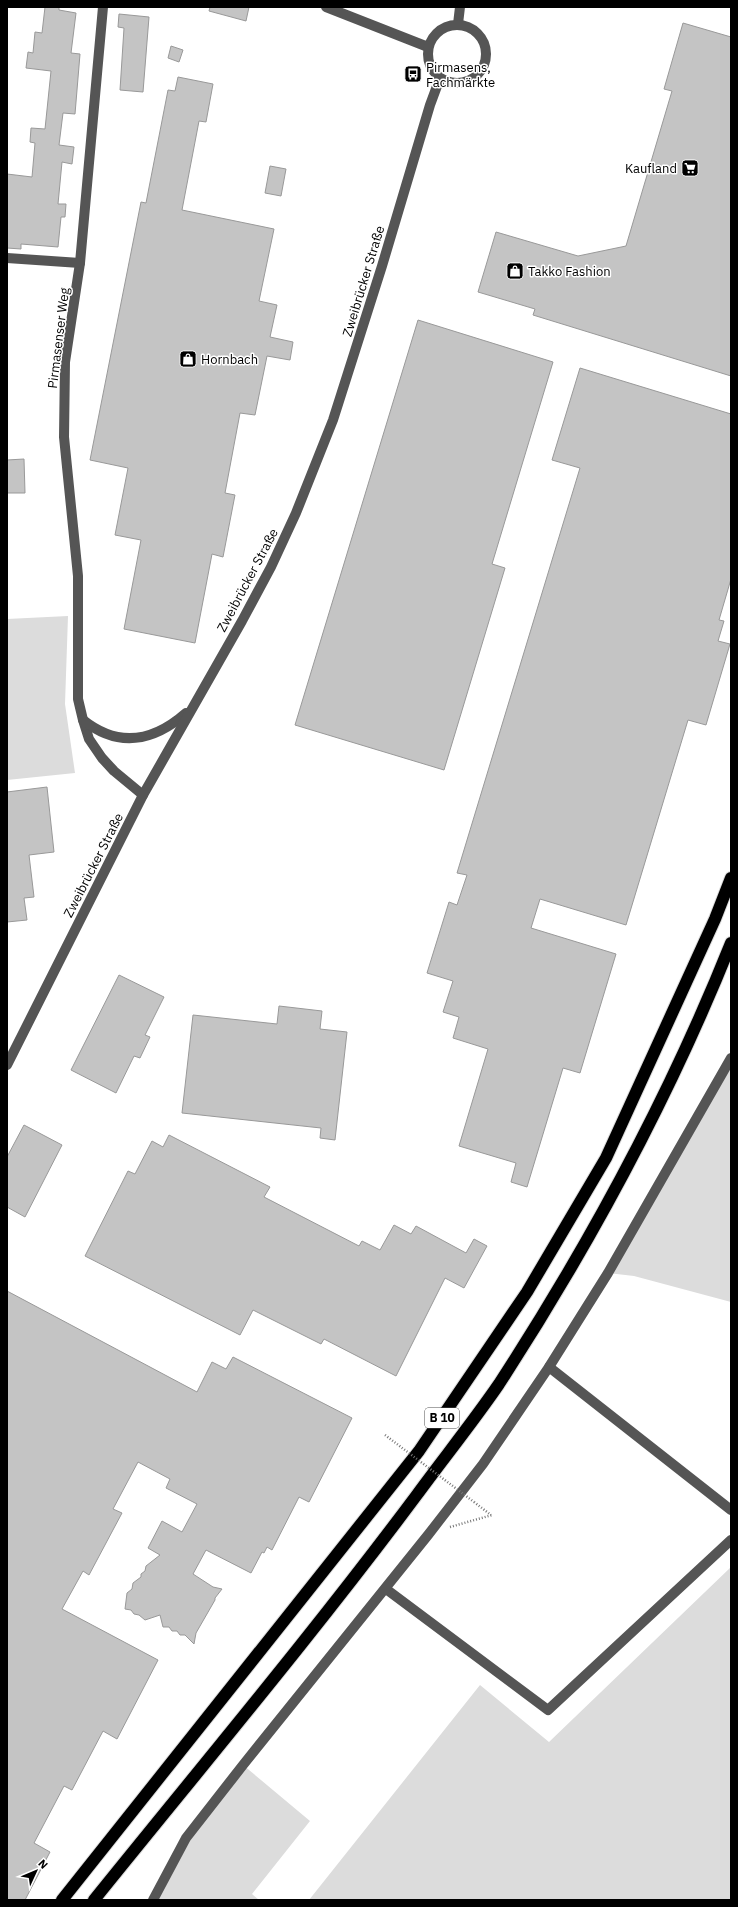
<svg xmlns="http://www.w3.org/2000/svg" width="738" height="1907" font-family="'IBM Plex Sans',sans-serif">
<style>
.green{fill:#dcdcdc}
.building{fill:#c4c4c4;stroke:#999}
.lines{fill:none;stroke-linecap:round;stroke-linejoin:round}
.highway-casing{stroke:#dbdbdb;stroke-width:14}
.path{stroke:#777;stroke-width:2.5;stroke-dasharray:1 2;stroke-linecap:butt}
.minor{stroke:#555;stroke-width:10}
.highway{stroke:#000;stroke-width:12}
.path-bridge{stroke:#777;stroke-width:2.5;stroke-dasharray:1 2;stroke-linecap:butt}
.labels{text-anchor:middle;stroke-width:3;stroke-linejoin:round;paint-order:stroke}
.shield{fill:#fff;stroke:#4c4c4c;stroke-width:1}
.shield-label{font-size:12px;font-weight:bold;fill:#000}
.poi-label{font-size:13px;fill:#000;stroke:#fff;text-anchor:start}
.street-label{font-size:13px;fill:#000;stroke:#fff}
</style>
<rect width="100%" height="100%" fill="#fff"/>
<!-- green -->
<g class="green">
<polygon points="68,616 65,704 75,773 7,780 7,619"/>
<polygon points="731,1058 731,1302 634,1276 608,1273"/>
<polygon points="731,1567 731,1900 309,1900 480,1685 549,1742"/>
<polygon points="243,1765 310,1821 252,1894 259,1900 153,1900 186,1838"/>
</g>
<!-- building -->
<g class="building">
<polygon points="45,7 59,7 59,10 76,13 71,53 80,54 75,114 63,113 59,145 74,147 72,164 62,162 58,204 66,204 65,217 61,217 58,247 21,244 21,249 7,248 7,174 32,177 35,143 30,142 31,128 45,129 51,71 26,68 28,52 33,53 35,32 42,33"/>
<polygon points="210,7 249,7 246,21 209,11"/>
<polygon points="119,14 149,17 143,92 120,90 124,28 118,27"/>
<polygon points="683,23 731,37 731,376 533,315 535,309 478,292 496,232 578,256 626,246 672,91 664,89"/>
<polygon points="171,46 183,50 179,62 168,58"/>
<polygon points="178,77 213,84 206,122 199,121 182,210 274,229 259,301 277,305 270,337 293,342 290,360 267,356 255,415 240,413 225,493 235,495 223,557 212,554 195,643 124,629 141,540 115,535 128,468 90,460 141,202 146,203 168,90 175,91"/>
<polygon points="270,166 286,169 281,196 265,193"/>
<polygon points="418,320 553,362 492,564 505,568 444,770 295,725"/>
<polygon points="580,368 731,414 731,579 719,620 724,621 718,641 730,644 706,725 688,720 626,925 540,899 531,928 616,954 580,1073 563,1068 527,1187 511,1182 516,1163 459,1146 488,1049 453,1038 459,1017 443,1012 453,981 427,973 449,902 457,905 467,875 457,873 580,468 552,460"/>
<polygon points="24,459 25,493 7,493 7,460"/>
<polygon points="47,787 54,852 29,855 34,897 24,898 27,920 7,922 7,792"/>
<polygon points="119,975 164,997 145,1035 150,1037 140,1058 134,1056 116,1093 71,1070"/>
<polygon points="279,1006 322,1011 320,1029 347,1032 335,1140 320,1138 321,1128 182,1113 193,1015 277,1024"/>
<polygon points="24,1125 62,1145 25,1217 7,1207 7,1157"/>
<polygon points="169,1135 270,1187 264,1197 359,1246 362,1241 380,1250 394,1225 411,1234 416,1226 466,1253 474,1239 487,1246 464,1288 445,1278 396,1376 324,1339 321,1344 253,1310 240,1335 85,1256 128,1171 135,1174 152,1141 163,1147"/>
<polygon points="7,1291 197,1392 212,1362 226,1369 233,1357 352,1418 309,1502 299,1497 272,1550 267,1547 264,1553 262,1552 251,1573 206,1550 193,1574 213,1587 222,1589 215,1598 215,1600 196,1633 194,1644 185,1635 180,1635 177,1631 172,1631 169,1627 163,1627 160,1615 145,1620 139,1615 134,1614 131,1610 125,1609 127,1593 132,1589 133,1583 141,1577 141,1574 145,1571 146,1566 160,1555 148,1548 162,1521 182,1532 197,1504 166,1488 170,1479 138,1462 113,1509 122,1513 89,1575 83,1571 62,1609 158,1660 117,1739 103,1731 72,1790 64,1786 34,1843 50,1852 25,1900 7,1900"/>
</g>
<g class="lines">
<!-- highway casing -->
<g class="highway-casing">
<g id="highway">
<polyline points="62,1900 419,1451 527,1292 606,1158 715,919 731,878"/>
<path d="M94 1900C202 1766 313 1634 416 1496 443 1459 473 1422 499 1384 590 1244 669 1098 731 943"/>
</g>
</g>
<!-- path -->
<g class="path">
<polyline points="474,1502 491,1515"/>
<polyline points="450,1527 492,1515"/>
</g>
<!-- minor -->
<g class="minor">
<polyline points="103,7 80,263 65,362 64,437 78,576 78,699 83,720 89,739 102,758 114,771 143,795"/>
<polyline points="326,7 428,47"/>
<polyline points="458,24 460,7"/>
<circle cx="457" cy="54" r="29"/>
<polyline points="7,258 80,263"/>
<path d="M83 720C118 748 153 742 186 713"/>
<polyline points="7,1065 143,795 242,621 271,567 296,513 333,420 382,266 430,105 440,78"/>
<polyline points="549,1367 731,1510"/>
<polyline points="386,1589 548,1710 731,1540"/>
<polyline points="153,1900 186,1838 243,1765 428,1535 483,1464 549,1367 608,1273 731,1058"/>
</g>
<!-- highway -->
<use href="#highway" class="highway"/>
<!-- path-bridge -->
<polyline class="path-bridge" points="385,1435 474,1502"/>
</g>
<!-- icons -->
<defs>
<g id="bus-square" transform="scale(0.9)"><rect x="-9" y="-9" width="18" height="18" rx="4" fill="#000" stroke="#fff"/><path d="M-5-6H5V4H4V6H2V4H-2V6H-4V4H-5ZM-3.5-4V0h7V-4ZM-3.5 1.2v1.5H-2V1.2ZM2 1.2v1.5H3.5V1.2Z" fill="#fff"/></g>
<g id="supermarket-square" transform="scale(0.9)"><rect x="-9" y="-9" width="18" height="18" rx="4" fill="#000" stroke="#fff"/><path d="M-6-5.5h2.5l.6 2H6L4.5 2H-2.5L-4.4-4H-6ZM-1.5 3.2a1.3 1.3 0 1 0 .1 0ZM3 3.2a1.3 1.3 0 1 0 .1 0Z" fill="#fff"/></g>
<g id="shop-square" transform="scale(0.9)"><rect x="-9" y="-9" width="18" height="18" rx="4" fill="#000" stroke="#fff"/><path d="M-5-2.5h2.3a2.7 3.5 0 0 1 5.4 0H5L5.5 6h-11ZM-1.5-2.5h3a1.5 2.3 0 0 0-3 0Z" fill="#fff"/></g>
</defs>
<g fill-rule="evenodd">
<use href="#bus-square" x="413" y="74"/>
<use href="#supermarket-square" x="690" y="168"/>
<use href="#shop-square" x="515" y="271"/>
<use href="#shop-square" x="188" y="359"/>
</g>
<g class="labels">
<!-- shield labels -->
<rect class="shield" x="425" y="1408" width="34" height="20" rx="3"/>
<g class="shield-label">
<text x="442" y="1422">B 10</text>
</g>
<!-- poi labels -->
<g class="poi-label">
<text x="426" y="72">Pirmasens,<tspan x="426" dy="15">Fachmärkte</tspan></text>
<text x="677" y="173" text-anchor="end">Kaufland</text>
<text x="528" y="276">Takko Fashion</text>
<text x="201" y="364">Hornbach</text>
</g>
<!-- street labels -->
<g class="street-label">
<text transform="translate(363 281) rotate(-73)" y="5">Zweibrücker Straße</text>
<text transform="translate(58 338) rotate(-83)" y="5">Pirmasenser Weg</text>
<text transform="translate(247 580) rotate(-62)" y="5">Zweibrücker Straße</text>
<text transform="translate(93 865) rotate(-63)" y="5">Zweibrücker Straße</text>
</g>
</g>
<!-- border -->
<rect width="738" height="1907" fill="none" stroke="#000000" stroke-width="16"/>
<!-- north arrow -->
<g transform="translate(36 1871) rotate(46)" stroke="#ffffff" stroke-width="3" paint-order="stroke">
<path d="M0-3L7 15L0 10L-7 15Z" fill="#000000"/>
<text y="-6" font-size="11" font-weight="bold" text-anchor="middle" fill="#000000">N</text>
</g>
</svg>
